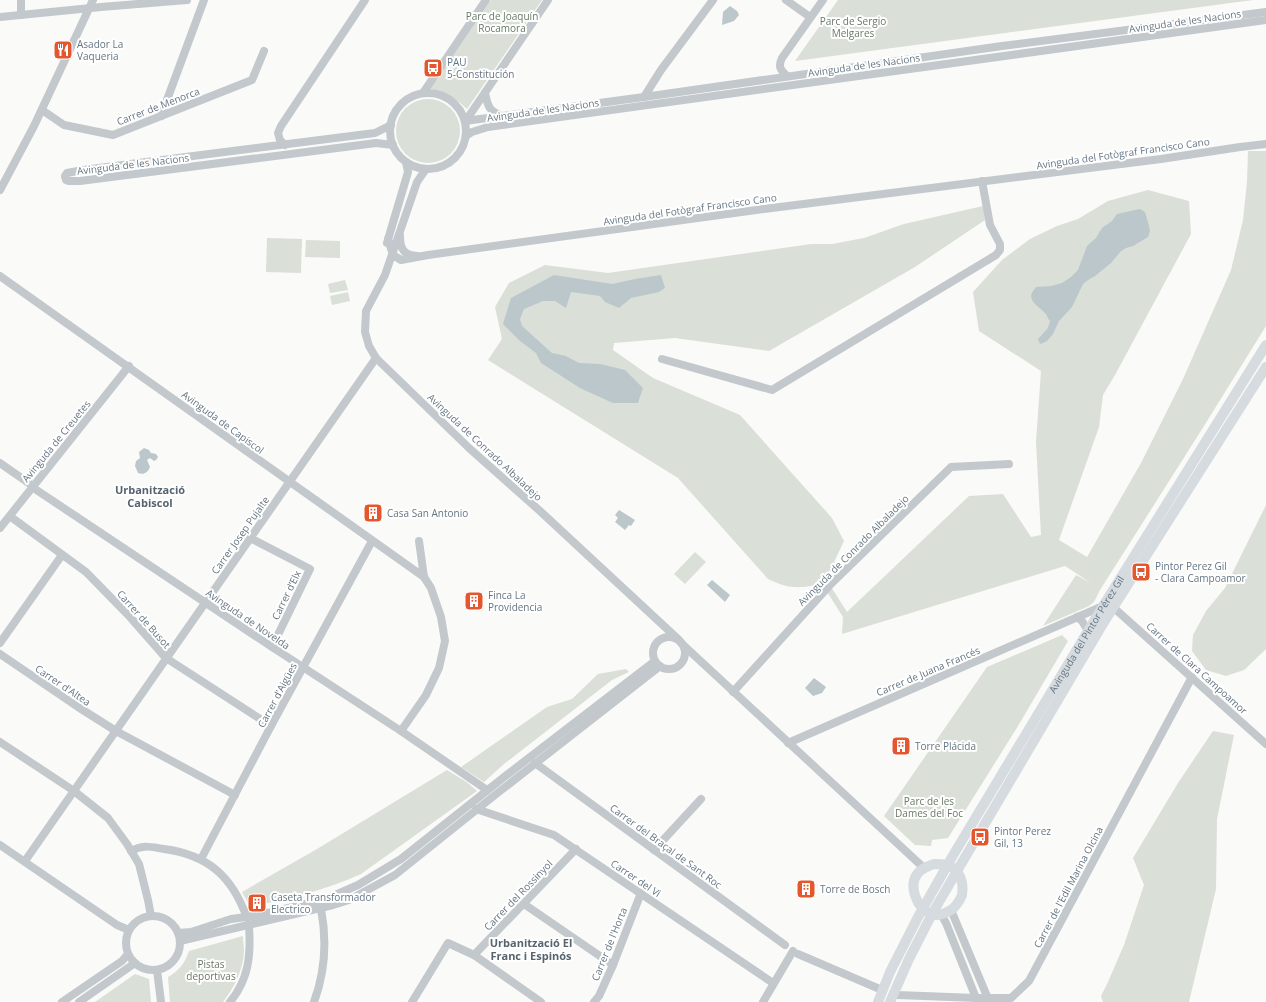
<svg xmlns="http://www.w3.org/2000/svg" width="1266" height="1002" font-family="'Open Sans',sans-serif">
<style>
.green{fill:#dadfd7}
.water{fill:#bbc7cb}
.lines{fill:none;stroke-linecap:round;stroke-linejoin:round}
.minor{stroke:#c3c8cc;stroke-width:8}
.major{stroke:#d6dbdf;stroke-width:10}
.labels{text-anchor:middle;stroke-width:4;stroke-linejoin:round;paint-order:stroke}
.park-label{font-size:10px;fill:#687a64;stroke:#fff}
.street-label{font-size:10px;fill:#657683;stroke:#fff}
.poi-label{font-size:10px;fill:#657683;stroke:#fff;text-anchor:start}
.neighbourhood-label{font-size:11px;font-weight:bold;fill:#57646e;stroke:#fff}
</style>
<rect width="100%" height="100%" fill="#fafaf8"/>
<!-- green -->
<g class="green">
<path d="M491 0H542L467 109C457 99 445 92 430 89Z"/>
<polygon points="838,0 1253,0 795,61"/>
<circle cx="428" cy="131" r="32"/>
<path d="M1248 151H1266V326L1204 426 1100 590 1094 602 1089 606 1043 626 1076 575 1091 583 1065 566 842 634 843 617 822 584C800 588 790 590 768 579L678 478 488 360 502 339 495 307 509 283 545 265 608 273 811 244H832L864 238 904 224 983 206 985 220 915 267 769 351 675 338 614 343 613 350 653 378 740 415 832 518 844 541 826 579 847 612 969 496 1003 494 1031 537 1041 535 1036 442 1041 371 979 331 973 292 1002 260 1030 239 1057 226 1078 219 1108 201 1148 190 1189 201 1191 234 1115 375 1103 395 1099 427 1059 540 1087 557 1141 463 1183 379 1231 270 1243 220 1247 182Z"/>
<polygon points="267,238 302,239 301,273 266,272"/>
<polygon points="306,240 340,241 340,258 305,257"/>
<polygon points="345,280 348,290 330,293 328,284"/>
<polygon points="348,292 350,301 332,305 330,296"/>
<polygon points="1266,505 1266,649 1244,670 1226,676 1206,670 1192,651 1193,635 1206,611 1225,588"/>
<polygon points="695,552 706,562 685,584 674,574"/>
<polygon points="1062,635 1068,641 1018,726 948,838 932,840 931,846 915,845 884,816 987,667"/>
<polygon points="626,669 629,672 612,680 504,764 484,782 461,767 547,707 572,699 598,674"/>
<polygon points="1213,731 1234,735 1217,819 1216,889 1189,1002 1103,1002 1101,996 1108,982 1124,945 1144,885 1133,858 1178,783"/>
<path d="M447 770 468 783 477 791 361 874C326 890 287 899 250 907L242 892 317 849Z"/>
<path d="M243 936C243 941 244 947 244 952 243 970 234 988 223 1002H170L168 977C179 971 185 963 189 951Z"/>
<polygon points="135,974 149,979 151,1002 95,1002"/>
</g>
<!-- water -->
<g class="water">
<polygon points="730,6 737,11 739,15 734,21 722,25 723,12"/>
<path d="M1140 209 1145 212 1149 226 1150 231 1148 237 1133 246 1126 248 1121 251 1111 263 1095 276 1088 280 1083 284 1072 307 1059 321 1053 334 1047 341 1043 343 1040 344 1038 339 1048 328 1050 321C1048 319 1047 315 1045 313 1037 304 1024 300 1036 287L1051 286 1062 283 1071 277 1078 270 1087 246 1096 238 1102 228 1112 221 1117 214Z"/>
<polygon points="554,275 612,284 635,279 661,275 665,288 659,292 631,298 619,308 605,302 600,296 571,292 566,308 555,301 543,301 524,309 520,319 522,326 552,353 566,356 579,363 600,364 625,370 643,388 638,403 613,403 580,388 541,363 536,353 520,341 503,324 511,298"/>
<path d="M144 448 149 450 151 453 156 454 158 457 156 460 154 461 150 458 147 460 150 467C148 473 143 475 138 473L135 466 136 461 140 458 139 452Z"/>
<polygon points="619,510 635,520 631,526 629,525 625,530 615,522 618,518 615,515"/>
<polygon points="712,580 730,595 725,602 707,585"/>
<polygon points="814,678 826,687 822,693 813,696 805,688"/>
</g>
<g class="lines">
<!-- minor -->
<g class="minor">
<polyline points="21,0 21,15"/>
<polyline points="786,0 810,17"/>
<polyline points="0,17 101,7 187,0"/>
<path d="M787 76C780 70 778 66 782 58L823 0"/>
<polyline points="423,93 486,0"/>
<path d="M485 93C488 106 488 110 501 116"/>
<circle cx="428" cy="131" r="38"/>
<polyline points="644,97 661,70 713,0"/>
<polyline points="42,110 64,125 113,135 252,80 264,51"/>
<polyline points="161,116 204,0"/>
<polyline points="465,119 469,116 548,0"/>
<polyline points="465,121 644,97 1002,46 1266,12"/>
<polyline points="391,125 375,133 83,170 67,173 65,176 66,180 68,181 80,181 376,143 393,145"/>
<polyline points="466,136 472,132 488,127 1266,20"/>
<polyline points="285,145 280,140 278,133 281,126 365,0"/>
<polyline points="426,169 417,182 385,275 366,311 365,332 369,346 376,358 469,448 540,511 679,640"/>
<polyline points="0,190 34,126 93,0"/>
<path d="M400 236C400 248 403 255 417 256"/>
<polyline points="388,239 393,255 401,260 428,255 764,209 1161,159 1240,147 1266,144"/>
<polyline points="387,243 408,172 406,162"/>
<path d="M0 276C142 376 282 477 424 577L431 588 441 617 445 641 439 668 426 695 401 731"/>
<polyline points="662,359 772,390 996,255 1000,250 1000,244 990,225 982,181"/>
<polyline points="0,463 33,486 35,489 272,647 401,731 487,790"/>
<polyline points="10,517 11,517 86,572 130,617 166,658 271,726"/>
<polyline points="0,528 129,366"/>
<polyline points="250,538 310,569 272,647"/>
<polyline points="419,541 424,577"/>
<polyline points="1077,617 1082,621 1088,631"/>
<circle cx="669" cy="653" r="16"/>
<polyline points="0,643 62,555"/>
<polyline points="681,643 924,868"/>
<polyline points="0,654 78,707 116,731 235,795"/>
<polyline points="733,692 830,585 951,467 1009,464"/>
<polyline points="0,742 74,791 108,818 127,844 139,864 148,900 151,916"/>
<polyline points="788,743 1103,606 1114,608 1266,744"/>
<polyline points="535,763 785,945"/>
<polyline points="476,809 554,835 773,983"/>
<polyline points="0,845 117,925 129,930"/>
<polyline points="654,850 701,799"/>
<path d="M131 851C143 844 151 847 164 849 208 855 232 876 247 918"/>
<polyline points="201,859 271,726 372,541"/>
<polyline points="25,861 376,358"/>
<polyline points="524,904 613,965"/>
<polyline points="951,910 989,1001"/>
<polyline points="941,914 946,923 976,998"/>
<circle cx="153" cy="943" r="27"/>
<polyline points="178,933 191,932 231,919 254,916 326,899 358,885 401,859 508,774 655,661"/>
<polyline points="180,941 333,905 349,900 395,875 495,795 660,666"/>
<polyline points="798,954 882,990"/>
<polyline points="474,955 576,849"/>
<polyline points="157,970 161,1002"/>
<polyline points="893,994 897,995 976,998 1011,998 1029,981 1192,677"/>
<polyline points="62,1002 122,961 128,954"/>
<polyline points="79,1002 135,963"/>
<path d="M230 1002C249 979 251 955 249 926"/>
<path d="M314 1002C325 972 327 940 321 909"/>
<polyline points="412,1002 448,943 474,955 541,1002"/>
<polyline points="594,1002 599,996 613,965 641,893"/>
<polyline points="763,1002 793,951"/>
</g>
<!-- major -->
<g class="major">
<path d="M934 864C938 864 943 864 947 865 960 868 964 883 962 895 960 901 954 909 949 911 944 914 937 916 931 914 916 908 908 885 918 873 922 868 928 866 934 864Z"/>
<path id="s1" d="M878 1002 890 972 918 917 952 857 1103 606 1266 345"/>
<polyline points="890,1002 909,959 932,914 957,871 1104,622 1266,367"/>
</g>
</g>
<!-- icons -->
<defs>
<g id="restaurant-square" transform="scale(1)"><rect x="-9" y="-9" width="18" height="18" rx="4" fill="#e4572e" stroke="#fff"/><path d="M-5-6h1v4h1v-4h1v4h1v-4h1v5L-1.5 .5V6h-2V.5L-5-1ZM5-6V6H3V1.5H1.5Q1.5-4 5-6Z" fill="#fff"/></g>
<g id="bus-square" transform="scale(1)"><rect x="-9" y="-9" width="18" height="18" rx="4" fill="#e4572e" stroke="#fff"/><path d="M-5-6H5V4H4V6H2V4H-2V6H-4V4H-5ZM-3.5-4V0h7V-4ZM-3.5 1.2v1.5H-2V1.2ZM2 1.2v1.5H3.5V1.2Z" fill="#fff"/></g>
<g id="building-square" transform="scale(1)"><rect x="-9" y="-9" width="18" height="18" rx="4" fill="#e4572e" stroke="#fff"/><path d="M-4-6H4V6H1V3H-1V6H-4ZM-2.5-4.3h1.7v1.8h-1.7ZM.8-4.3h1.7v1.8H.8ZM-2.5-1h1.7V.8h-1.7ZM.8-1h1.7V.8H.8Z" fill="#fff"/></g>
</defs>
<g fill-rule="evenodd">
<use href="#restaurant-square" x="63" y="50"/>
<use href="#bus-square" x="433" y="68"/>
<use href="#building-square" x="373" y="513"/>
<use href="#bus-square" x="1141" y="572"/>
<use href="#building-square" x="474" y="601"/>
<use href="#building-square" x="901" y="746"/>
<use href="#bus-square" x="980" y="837"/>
<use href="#building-square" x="806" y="889"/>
<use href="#building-square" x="257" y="903"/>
</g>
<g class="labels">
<!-- park labels -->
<g class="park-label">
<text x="502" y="20">Parc de Joaquín<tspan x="502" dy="12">Rocamora</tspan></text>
<text x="853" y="25">Parc de Sergio<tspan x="853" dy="12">Melgares</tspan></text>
<text x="929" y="805">Parc de les<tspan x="929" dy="12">Dames del Foc</tspan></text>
<text x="211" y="968">Pistas<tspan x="211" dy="12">deportivas</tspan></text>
</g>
<!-- street labels -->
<g class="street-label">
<text transform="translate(1185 21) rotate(-8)" y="4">Avinguda de les Nacions</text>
<text transform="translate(864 65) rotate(-8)" y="4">Avinguda de les Nacions</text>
<text transform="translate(158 106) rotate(-21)" y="4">Carrer de Menorca</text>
<text transform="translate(543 110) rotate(-8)" y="4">Avinguda de les Nacions</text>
<text transform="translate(1123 153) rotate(-8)" y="4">Avinguda del Fotògraf Francisco Cano</text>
<text transform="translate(133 164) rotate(-7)" y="4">Avinguda de les Nacions</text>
<text transform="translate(690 209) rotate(-8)" y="4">Avinguda del Fotògraf Francisco Cano</text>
<text transform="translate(223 422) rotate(36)" y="4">Avinguda de Capiscol</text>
<text transform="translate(56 441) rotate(-51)" y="4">Avinguda de Creuetes</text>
<text transform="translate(485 447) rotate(43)" y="4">Avinguda de Conrado Albaladejo</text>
<text transform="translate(240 535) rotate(-55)" y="4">Carrer Josep Pujalte</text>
<text transform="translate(853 550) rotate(-45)" y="4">Avinguda de Conrado Albaladejo</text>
<text transform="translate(286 595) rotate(-64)" y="4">Carrer d’Elx</text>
<text transform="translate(144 619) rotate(48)" y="4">Carrer de Busot</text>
<text transform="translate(248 619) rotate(34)" y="4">Avinguda de Novelda</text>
<text dy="4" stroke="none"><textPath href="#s1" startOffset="423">Avinguda del Pintor Pérez Gil</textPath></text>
<text transform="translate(1197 668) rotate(42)" y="4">Carrer de Clara Campoamor</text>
<text transform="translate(928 671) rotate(-23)" y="4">Carrer de Juana Francés</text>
<text transform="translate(63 685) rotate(34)" y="4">Carrer d'Altea</text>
<text transform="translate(277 695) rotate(-62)" y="4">Carrer d'Aigües</text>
<text transform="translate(666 846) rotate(36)" y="4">Carrer del Braçal de Sant Roc</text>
<text transform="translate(636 878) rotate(34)" y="4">Carrer del Vi</text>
<text transform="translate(1068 887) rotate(-62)" y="4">Carrer de l'Edil Marina Olcina</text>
<text transform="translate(518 895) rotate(-46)" y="4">Carrer del Rossinyol</text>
<text transform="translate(609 944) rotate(-68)" y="4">Carrer de l'Horta</text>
</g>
<!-- poi labels -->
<g class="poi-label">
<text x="77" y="48">Asador La<tspan x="77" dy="12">Vaqueria</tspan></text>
<text x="447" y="66">PAU<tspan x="447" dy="12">5-Constitución</tspan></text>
<text x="387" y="517">Casa San Antonio</text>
<text x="1155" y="570">Pintor Perez Gil<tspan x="1155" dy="12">- Clara Campoamor</tspan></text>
<text x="488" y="599">Finca La<tspan x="488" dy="12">Providencia</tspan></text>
<text x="915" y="750">Torre Plácida</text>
<text x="994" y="835">Pintor Perez<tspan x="994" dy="12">Gil, 13</tspan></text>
<text x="820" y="893">Torre de Bosch</text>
<text x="271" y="901">Caseta Transformador<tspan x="271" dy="12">Electrico</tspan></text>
</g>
<!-- neighbourhood labels -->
<g class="neighbourhood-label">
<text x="150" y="494">Urbanització<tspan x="150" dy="13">Cabiscol</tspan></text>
<text x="531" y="947">Urbanització El<tspan x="531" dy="13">Franc i Espinós</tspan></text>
</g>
</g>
</svg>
